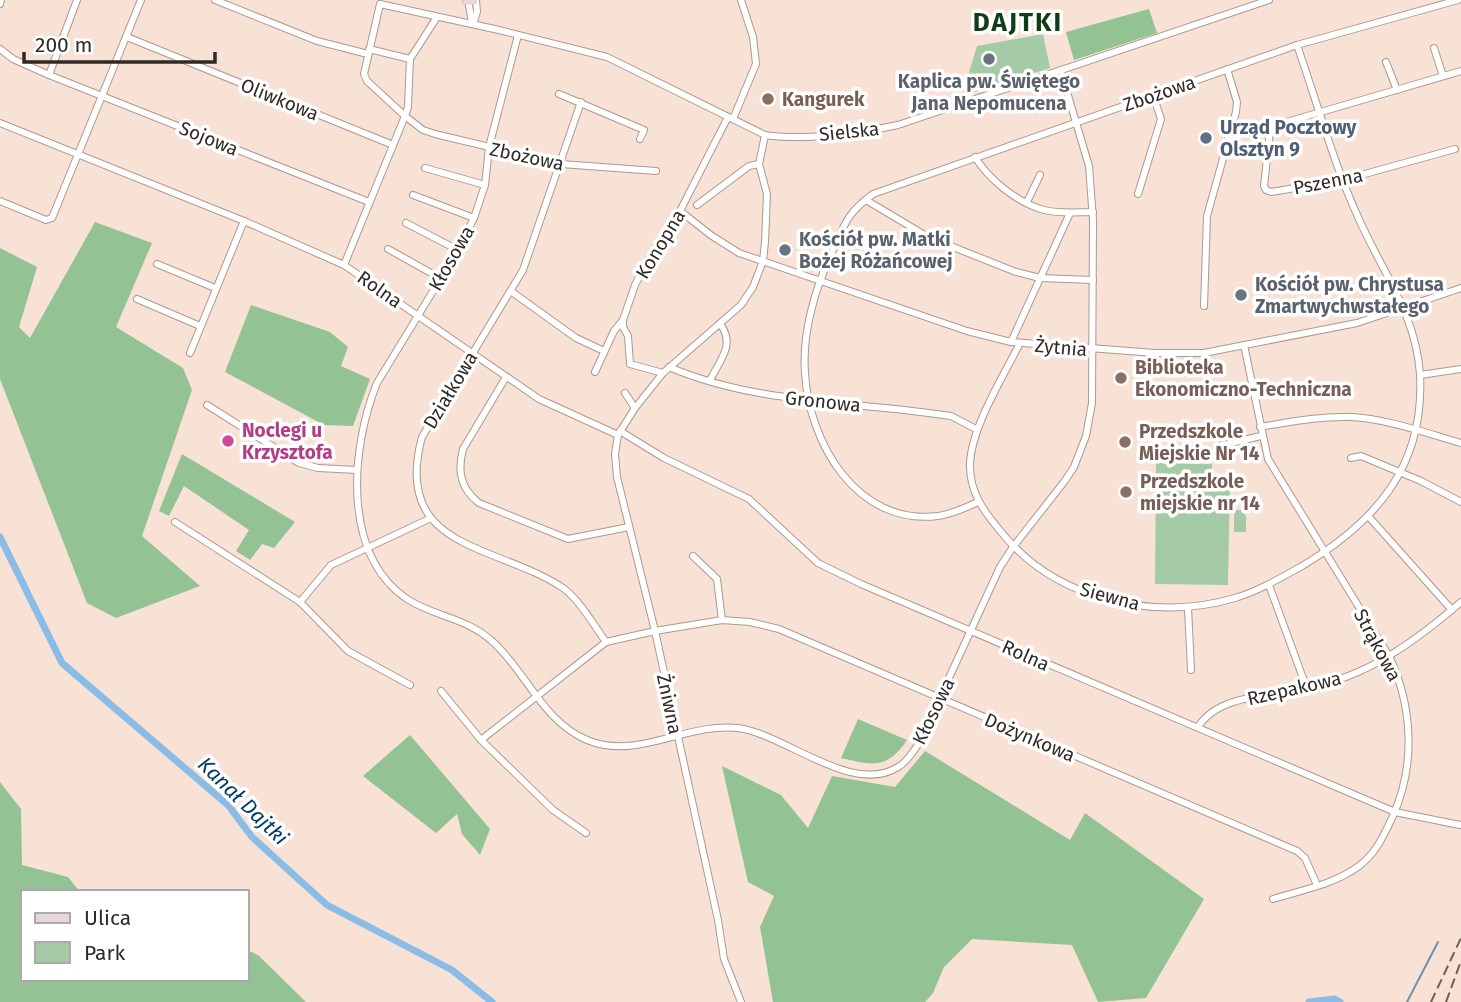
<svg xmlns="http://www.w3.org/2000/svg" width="1461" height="1002" font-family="'Fira Sans',sans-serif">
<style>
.green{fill:#a5cba6}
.forest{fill:#93c295}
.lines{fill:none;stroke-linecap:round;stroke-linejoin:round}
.stream{stroke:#6f90ac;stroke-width:2}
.canal{stroke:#8abce6;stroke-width:7}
.minor-casing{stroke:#ad998d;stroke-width:8}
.secondary-casing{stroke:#ad998d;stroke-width:10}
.minor{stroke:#fff;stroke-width:6}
.secondary{stroke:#e7d5e0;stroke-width:9}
.rail{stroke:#6c5f59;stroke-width:2;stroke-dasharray:10 5;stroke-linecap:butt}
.worship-dot{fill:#6b7280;stroke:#fff;stroke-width:2.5}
.education-dot{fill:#8d6e63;stroke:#fff;stroke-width:2.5}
.service-dot{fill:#5c6f8a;stroke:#fff;stroke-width:2.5}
.hotel-dot{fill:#d1479c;stroke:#fff;stroke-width:2.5}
.labels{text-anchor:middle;stroke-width:7;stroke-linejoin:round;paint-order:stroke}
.worship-label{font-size:19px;font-weight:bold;fill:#5b616d;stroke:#fff;text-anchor:start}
.street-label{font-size:19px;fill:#312925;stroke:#fff}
.education-label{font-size:19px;font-weight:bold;fill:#785e54;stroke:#fff;text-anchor:start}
.service-label{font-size:19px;font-weight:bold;fill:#4e5e75;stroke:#fff;text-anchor:start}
.hotel-label{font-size:19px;font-weight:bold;fill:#b23c85;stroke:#fff;text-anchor:start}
.water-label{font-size:21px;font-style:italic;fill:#003b63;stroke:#fff}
.district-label{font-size:26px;font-weight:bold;letter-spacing:2px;fill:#103c17;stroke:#fff}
</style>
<rect width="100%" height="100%" fill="#f8e2d6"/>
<!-- green -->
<g class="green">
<polygon points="1043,34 1050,68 962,96 977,46"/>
<polygon points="1156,463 1212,464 1212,482 1230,482 1228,585 1155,584"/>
<polygon points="1234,510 1242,510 1246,516 1246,532 1234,532"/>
</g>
<!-- forest -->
<g class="forest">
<polygon points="1149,9 1157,33 1074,60 1066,32"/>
<polygon points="95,222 152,243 116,327 183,368 192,390 142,536 200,586 116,618 87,603 0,379 0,248 37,267 19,327 30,338"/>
<polygon points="251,305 330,332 348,347 341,366 370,379 353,426 324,425 225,372"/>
<polygon points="182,454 295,522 274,548 262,544 250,560 236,551 249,530 184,486 169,516 159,511"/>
<path d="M858 719 907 740C887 770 872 765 841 758Z"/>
<polygon points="410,735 490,829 480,855 462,834 457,814 436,833 363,776"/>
<polygon points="925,751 1070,840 1085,813 1204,899 1146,998 1098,1002 1072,945 972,939 944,967 933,993 925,1002 773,1002 760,927 774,896 748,882 722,766 781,795 808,828 832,776 895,787"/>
<polygon points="0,782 21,809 22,865 68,877 80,892 23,892 23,979 247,979 247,950 258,955 306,1002 0,1002"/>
</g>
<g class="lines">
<!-- stream -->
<polyline class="stream" points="1407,1002 1438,942"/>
<!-- canal -->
<g class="canal">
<polyline points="0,537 62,663 228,805 252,837 327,905 452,970 492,1002"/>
<polyline points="1309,1002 1334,999 1340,1002"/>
</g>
<!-- minor casing -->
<g class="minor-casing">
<g id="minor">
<polyline points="215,0 317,41 368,54"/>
<polyline points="468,0 472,22"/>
<polyline points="0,4 1,0"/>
<polyline points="437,17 410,59 408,107 405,116 423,130 435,134 561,164 656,171"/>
<polyline points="473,24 477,12 476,0"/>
<path d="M518 35 489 147 485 185 474 218 458 250 377 383C351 447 341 554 407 599 435 617 465 617 492 641 526 671 542 721 587 740 637 761 687 722 738 728 785 734 852 796 898 767 907 762 914 751 919 743L1000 567 1013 547 1064 482 1074 467 1086 436 1092 403 1093 220 1089 166 1061 72"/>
<polyline points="127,37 393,145"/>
<polyline points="1434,48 1443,76"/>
<polyline points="0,49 13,59 49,75 369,202"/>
<polyline points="369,49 410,59"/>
<polyline points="1386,62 1397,90"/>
<polyline points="49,75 77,0"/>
<polyline points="559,94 644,130 640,139"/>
<path d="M581 102 523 270 422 437C391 551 498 544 563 588 579 599 595 627 606 642"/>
<polyline points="733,119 756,64 753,37 741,0"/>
<polyline points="0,123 244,221 344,265 539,399 618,435"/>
<polyline points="1455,149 1343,180 1271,192 1266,190 1264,186 1270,131 1273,126 1461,71"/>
<path d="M975 157C989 180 1018 203 1044 210 1060 214 1077 212 1093 212"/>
<polyline points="425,168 485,185"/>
<polyline points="1138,194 1161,119 1153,95"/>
<polyline points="413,195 474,218"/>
<polyline points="866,200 928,237 1016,272 1040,278 1093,280"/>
<polyline points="0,201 46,220 52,218 141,0"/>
<polyline points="1027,202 1040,175"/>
<polyline points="697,205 749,166 759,164"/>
<polyline points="680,211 712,236 739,253 967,331 1011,342 1155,353 1204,353 1357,323 1461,288"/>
<polyline points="406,223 458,250"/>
<polyline points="388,249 440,278"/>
<polyline points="157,264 215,288"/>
<path d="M344 265 405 116 367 81 364 74 380 4 499 30 607 57 765 135C803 141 860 133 898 125L1269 0"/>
<polyline points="512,292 576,338 604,351"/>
<polyline points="137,299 200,326"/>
<polyline points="1204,306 1207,216 1236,112 1237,102 1227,69"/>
<polyline points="623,320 623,327 628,336 630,364 663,373"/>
<polyline points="1011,342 1070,213"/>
<path d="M1020 343C1003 377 972 426 970 463 969 492 984 512 1002 533 1056 600 1154 622 1235 598 1259 591 1280 578 1302 566 1376 522 1425 466 1420 374 1416 314 1381 270 1358 217 1333 162 1317 102 1297 45"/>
<path d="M1244 345 1268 459 1389 656C1413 707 1416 766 1392 818 1383 837 1376 853 1359 866 1335 884 1302 890 1273 899"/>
<polyline points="190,353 244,221"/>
<path d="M669 367C758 405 857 401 951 416L976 429"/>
<polyline points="595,372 614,331 623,320 635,285 648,260 680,211 728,117"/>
<polyline points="1420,375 1461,369"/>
<path d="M506 377 463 449C457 472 461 489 479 503L568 539 629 527"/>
<path d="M710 380C720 360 736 344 720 324"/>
<polyline points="625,393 635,408"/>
<polyline points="207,405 299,463 318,468 357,470"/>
<path d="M1260 427C1290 422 1320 416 1351 417 1388 419 1426 433 1461 443"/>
<polyline points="620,431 664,458 749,499 818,563 861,584 1395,812 1460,825"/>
<polyline points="1222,445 1261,436"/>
<polyline points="1351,458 1361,456 1421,481 1461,502"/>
<path d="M978 502C965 508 952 514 938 516 857 526 809 443 805 373 802 333 815 290 831 254 845 224 846 214 873 194L1297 45 1458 0"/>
<polyline points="1369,517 1452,610"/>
<polyline points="175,522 300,602 348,651 410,685"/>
<polyline points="693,556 717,579 722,620"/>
<polyline points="1269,585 1307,689"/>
<polyline points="300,602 331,565 431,518"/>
<polyline points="1188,608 1191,670"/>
<polyline points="441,691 481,740 606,642 655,631 722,620 750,622 779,629 1297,851 1305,858 1317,885"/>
<path d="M1198 727C1220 693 1271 697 1307 689 1324 685 1342 679 1358 672 1395 656 1431 628 1461 602"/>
<polyline points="481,740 553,810 586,833"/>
<polyline points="741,1002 724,959 718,920 655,631 617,477 615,454 618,435 635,408 663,373 741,305 753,287 763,261 765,242 767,194 759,164 765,135"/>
</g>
</g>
<!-- secondary casing -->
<g class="secondary-casing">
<polyline id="secondary" points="467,0 473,0"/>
</g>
<!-- minor -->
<use href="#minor" class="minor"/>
<!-- secondary -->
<use href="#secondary" class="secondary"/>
<!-- rail -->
<g class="rail">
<polyline points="1431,1002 1461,938"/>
<polyline points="1446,1002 1461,961"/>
</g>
</g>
<!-- markers -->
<g class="worship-dot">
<circle cx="989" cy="59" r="7"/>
<circle cx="785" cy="250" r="7"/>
<circle cx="1241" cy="295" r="7"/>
</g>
<g class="education-dot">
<circle cx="768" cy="99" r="7"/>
<circle cx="1121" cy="378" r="7"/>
<circle cx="1125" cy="442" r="7"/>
<circle cx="1126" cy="492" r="7"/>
</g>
<circle class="service-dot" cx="1206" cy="138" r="7"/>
<circle class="hotel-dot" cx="228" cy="441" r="7"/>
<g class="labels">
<!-- worship labels -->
<g class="worship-label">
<text x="989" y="88" text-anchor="middle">Kaplica pw. Świętego<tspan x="989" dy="22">Jana Nepomucena</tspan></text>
<text x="799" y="246">Kościół pw. Matki<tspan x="799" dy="22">Bożej Różańcowej</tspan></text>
<text x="1255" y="291">Kościół pw. Chrystusa<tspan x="1255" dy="22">Zmartwychwstałego</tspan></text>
</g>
<!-- street labels -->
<g class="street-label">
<text transform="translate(1159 93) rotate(-19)" y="7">Zbożowa</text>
<text transform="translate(280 99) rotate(22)" y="7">Oliwkowa</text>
<text transform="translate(849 131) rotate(-6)" y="7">Sielska</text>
<text transform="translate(209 138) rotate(22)" y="7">Sojowa</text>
<text transform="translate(527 156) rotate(12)" y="7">Zbożowa</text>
<text transform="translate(1328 181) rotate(-11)" y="7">Pszenna</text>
<text transform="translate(660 244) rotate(-59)" y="7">Konopna</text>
<text transform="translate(451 258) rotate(-60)" y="7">Kłosowa</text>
<text transform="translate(380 289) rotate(35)" y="7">Rolna</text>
<text transform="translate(1061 347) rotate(5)" y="7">Żytnia</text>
<text transform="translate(450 390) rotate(-59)" y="7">Działkowa</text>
<text transform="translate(823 401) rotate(6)" y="7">Gronowa</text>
<text transform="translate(1110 596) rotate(15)" y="7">Siewna</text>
<text transform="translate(1378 645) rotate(62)" y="7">Strąkowa</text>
<text transform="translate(1026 655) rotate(24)" y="7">Rolna</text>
<text transform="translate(1294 688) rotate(-13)" y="7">Rzepakowa</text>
<text transform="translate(670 704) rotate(78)" y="7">Żniwna</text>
<text transform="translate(933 711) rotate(-64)" y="7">Kłosowa</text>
<text transform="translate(1030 737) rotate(23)" y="7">Dożynkowa</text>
</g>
<!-- education labels -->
<g class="education-label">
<text x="782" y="106">Kangurek</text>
<text x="1135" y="374">Biblioteka<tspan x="1135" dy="22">Ekonomiczno-Techniczna</tspan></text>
<text x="1139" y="438">Przedszkole<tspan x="1139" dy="22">Miejskie Nr 14</tspan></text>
<text x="1140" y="488">Przedszkole<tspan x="1140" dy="22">miejskie nr 14</tspan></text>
</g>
<!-- service labels -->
<g class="service-label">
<text x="1220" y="134">Urząd Pocztowy<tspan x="1220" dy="22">Olsztyn 9</tspan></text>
</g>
<!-- hotel labels -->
<g class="hotel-label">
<text x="242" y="437">Noclegi u<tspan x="242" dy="22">Krzysztofa</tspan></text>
</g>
<!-- water labels -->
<g class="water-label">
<text transform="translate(243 801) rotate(44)" y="7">Kanał Dajtki</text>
</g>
<!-- district labels -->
<g class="district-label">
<text x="1018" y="31">DAJTKI</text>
</g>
</g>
<!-- legend -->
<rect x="21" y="890" width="228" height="91" fill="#ffffff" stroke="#ada9a8" stroke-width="2"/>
<rect x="35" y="913" width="35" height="10" fill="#e7d5e0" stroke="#ada9a8" stroke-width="2"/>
<text x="84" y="925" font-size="21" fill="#312925">Ulica</text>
<rect x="35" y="942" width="35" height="21" fill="#a5cba6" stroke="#ada9a8" stroke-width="2"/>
<text x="84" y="960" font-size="21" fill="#312925">Park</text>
<!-- scale -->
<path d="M24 52v10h191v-10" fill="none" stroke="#312925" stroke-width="3.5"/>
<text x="35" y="52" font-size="21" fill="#312925" stroke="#ffffff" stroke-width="5" paint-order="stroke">200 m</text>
</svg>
